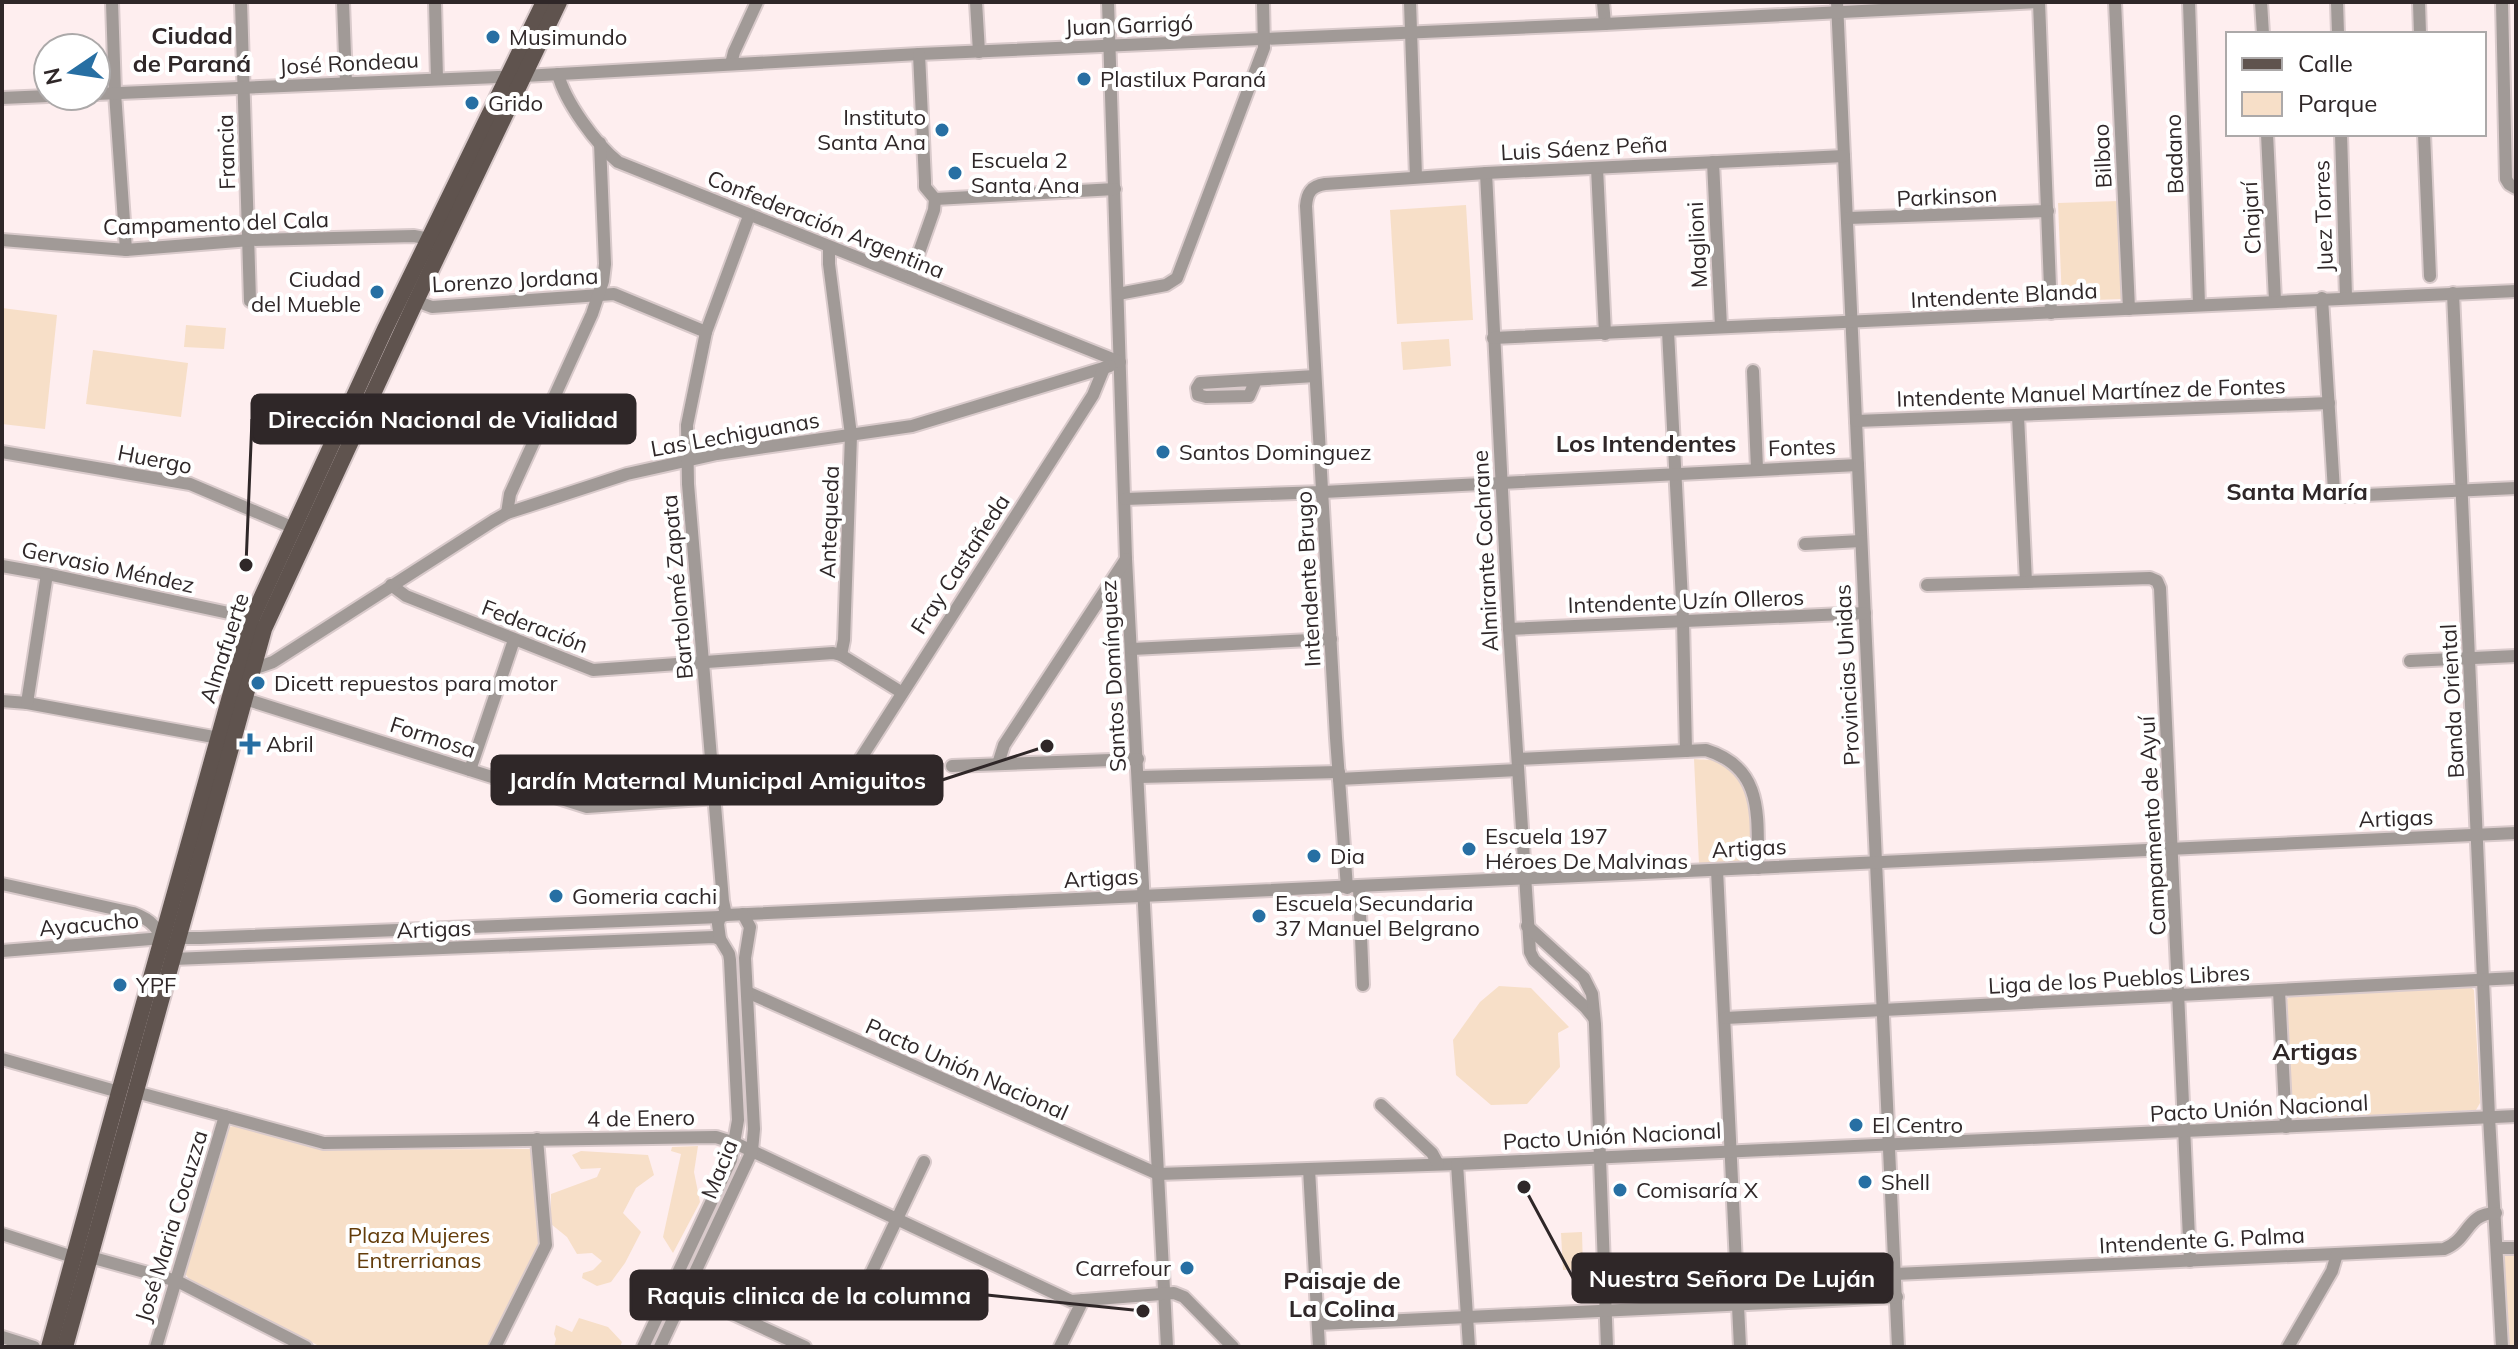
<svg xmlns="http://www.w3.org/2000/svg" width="2518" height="1349" font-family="Mulish,sans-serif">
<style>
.green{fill:#f7dfc8}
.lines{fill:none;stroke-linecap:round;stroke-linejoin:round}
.minor-casing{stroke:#d9cacb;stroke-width:16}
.major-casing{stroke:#d9cacb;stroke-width:20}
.minor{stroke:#a19a97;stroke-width:12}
.major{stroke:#5f534e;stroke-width:16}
.poi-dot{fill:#276fa3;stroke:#fff;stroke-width:3}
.labels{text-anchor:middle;stroke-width:8;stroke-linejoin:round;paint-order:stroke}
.street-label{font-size:22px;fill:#2f2728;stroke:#fff}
.poi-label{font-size:22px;fill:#2f2728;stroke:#fff;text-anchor:start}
.park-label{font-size:22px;fill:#633c0a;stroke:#fff}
.neighbourhood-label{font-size:24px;font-weight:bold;fill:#2f2728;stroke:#fff}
.leader{fill:none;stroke:#2f2728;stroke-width:3}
.callout-dot{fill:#2f2728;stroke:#fff;stroke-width:3}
.callout{fill:#2f2728;stroke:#2f2728;stroke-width:3}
.callout-label{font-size:24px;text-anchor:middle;font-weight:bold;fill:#fff}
</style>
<rect width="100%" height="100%" fill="#feeeef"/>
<!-- green -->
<g class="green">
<polygon points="2119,201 2123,299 2062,301 2058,203"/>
<polygon points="1466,205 1473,320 1397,324 1390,210"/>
<polygon points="2,308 57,315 45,429 2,424"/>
<polygon points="186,325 226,328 224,349 184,347"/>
<polygon points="1449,339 1451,366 1403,370 1401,342"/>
<polygon points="93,350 188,363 181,417 86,404"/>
<path d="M1694 759C1702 760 1712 759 1720 761 1755 772 1751 832 1752 861L1699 864Z"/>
<polygon points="2467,984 2474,990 2480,1103 2476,1110 2298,1119 2292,1112 2287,999 2295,993"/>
<polygon points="1499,986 1531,988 1569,1027 1558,1033 1560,1067 1527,1104 1491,1105 1456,1075 1453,1040 1480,1002"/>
<polygon points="235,1126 329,1150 531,1149 535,1157 541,1239 489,1347 321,1347 190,1280 186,1275 186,1267 225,1131 228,1127"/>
<polygon points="698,1146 694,1172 700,1202 673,1253 663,1237 681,1154 671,1151 672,1147"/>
<polygon points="581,1151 648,1155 654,1175 636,1188 623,1213 641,1232 625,1263 611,1282 597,1286 582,1278 583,1273 593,1270 602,1261 592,1253 577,1254 567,1237 551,1224 551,1194 597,1177 601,1168 581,1169 572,1155"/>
<polygon points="1582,1232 1583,1269 1563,1270 1561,1233"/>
<polygon points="2509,1254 2516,1254 2516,1347 2508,1347 2502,1258"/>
<polygon points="579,1318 608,1327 622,1342 620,1347 554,1347 556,1339 554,1334 556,1325 572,1332"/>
</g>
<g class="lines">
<!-- minor casing -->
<g class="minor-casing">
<g id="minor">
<polyline points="112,2 115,93 126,250"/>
<polyline points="241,2 250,301"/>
<polyline points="343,2 346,83"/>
<polyline points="435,2 437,79"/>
<polyline points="976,2 979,52"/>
<polyline points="1108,2 1126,559 1167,1347"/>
<polyline points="1410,2 1416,177"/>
<polyline points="1603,2 1605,24"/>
<polyline points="1837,2 1898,1347"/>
<polyline points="2039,2 2051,313"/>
<polyline points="2115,2 2129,309"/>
<polyline points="2189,2 2199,305"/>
<polyline points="2261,2 2263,34"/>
<polyline points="2337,2 2338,34"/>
<polyline points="2419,2 2420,34"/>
<polyline points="2502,2 2506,179 2509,184 2516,188"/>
<polyline points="731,64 734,52 757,2"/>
<path d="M558 74C565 102 596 144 618 162L1120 362"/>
<polyline points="96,94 524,76 919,54 1605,24 2039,2"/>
<polyline points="2,98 48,96"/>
<polyline points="2267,134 2275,301"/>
<polyline points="2341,134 2346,297"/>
<polyline points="2424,134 2430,276"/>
<polyline points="1713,162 1721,327"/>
<polyline points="1597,168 1605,334"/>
<polyline points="1486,173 1509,629 1530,952 1534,960 1585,1007 1594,1018"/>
<polyline points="935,199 1115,189"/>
<polyline points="1848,218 2048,211"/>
<polyline points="2,240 126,250 250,240 414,236 430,239"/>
<polyline points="829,247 829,264 851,435 844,640 841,655"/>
<polyline points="910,278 934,210 935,199 925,187 925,181 919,54"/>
<polyline points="2453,293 2489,1117 2502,1347"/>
<polyline points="1118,294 1166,285 1177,278 1264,48 1263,2"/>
<polyline points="2322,298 2334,491 2344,496 2516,488"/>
<polyline points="416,301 432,307 614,294 706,332"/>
<polyline points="1668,331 1683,620 1686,751"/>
<polyline points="1493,338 2516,291"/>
<polyline points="1753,371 1757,469"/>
<polyline points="1256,380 1249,396 1206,397 1198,395 1197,388 1200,383 1315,376"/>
<polyline points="2018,416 2026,582"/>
<polyline points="1856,421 2329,403"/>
<polyline points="2,452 190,484 294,528"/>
<polyline points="1125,499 1323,492 1858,465"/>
<polyline points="507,513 510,494 592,314 603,281 605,264 600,143"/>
<polyline points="1805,544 1861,541"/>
<polyline points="2,566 47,574 252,618"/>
<polyline points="391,585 406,596 593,670 833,653 841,655 901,692"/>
<polyline points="1927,585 2150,578 2157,581 2160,588 2190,1261"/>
<polyline points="1509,629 1865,613"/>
<polyline points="1132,649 1331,639"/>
<polyline points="2410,661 2516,656"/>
<polyline points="253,669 273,662 493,521 507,513 529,506 627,474 717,454 912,426 1110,366"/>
<polyline points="245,699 587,807 832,790 847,780 1093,395 1104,368"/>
<polyline points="2,701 27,703 219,738"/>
<polyline points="27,703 47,574"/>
<path d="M1518 759 1706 750C1765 768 1757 818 1758 868"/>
<polyline points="998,764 1004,745 1126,559"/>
<polyline points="952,766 1138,759"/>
<polyline points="470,770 514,640"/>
<polyline points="1139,777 1339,772"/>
<polyline points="1339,779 1518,770"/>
<polyline points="1717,870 1740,1347"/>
<path d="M2 884 133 913C163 924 158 938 173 959L714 937 720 939"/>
<path d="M1347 888 1336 738 1306 206C1307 193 1311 186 1325 184L1486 173 1844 156"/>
<polyline points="1359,888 1363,985"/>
<polyline points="726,915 723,901 688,484 687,425 706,332 749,216"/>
<polyline points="1527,926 1584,978 1592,994 1595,1024 1607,1347"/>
<polyline points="2,951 163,938 201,938 720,917"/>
<polyline points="2279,991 2286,1127"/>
<polyline points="747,992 1158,1174 1457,1164 2516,1116"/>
<polyline points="1725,1018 2516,978"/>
<polyline points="2,1059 119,1092"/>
<polyline points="136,1092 324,1143 716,1137 735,1143 1071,1301 1174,1293 1184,1297 1233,1347"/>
<polyline points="1381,1105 1432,1153 1438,1164"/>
<polyline points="1457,1164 1469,1347"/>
<polyline points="1309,1169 1319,1347"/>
<polyline points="2,1234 73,1257"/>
<polyline points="2497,1248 2516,1248"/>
<polyline points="90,1257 177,1281 306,1347"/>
<path d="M1895 1274 2444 1249C2469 1240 2466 1213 2496 1213"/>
<polyline points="866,1284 924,1162"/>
<polyline points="685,1292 805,1347"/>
<polyline points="1318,1324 1897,1297"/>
<polyline points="2,1337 34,1347"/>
<polyline points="156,1347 225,1116"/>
<polyline points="495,1347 546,1245 537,1139"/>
<polyline points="643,1347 731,1160 738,1120 730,960 729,954 720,939 718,924 720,917 726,915 2516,833"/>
<polyline points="660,1347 752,1151 754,1129 745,958 750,927 743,914"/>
<polyline points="1060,1347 1083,1300"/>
<polyline points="2288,1347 2332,1271 2337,1254"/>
</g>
</g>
<!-- major casing -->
<g class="major-casing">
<g id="major">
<polyline points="49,1347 119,1092 252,618 385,329 544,2"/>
<polyline points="65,1347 264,629 416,301 559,2"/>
</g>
</g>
<!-- minor -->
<use href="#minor" class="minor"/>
<!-- major -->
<use href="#major" class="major"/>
</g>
<!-- markers -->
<g class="poi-dot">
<circle cx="493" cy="37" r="8"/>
<circle cx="1084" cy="79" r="8"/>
<circle cx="472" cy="103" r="8"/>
<circle cx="942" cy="130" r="8"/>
<circle cx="955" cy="173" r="8"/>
<circle cx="377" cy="292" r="8"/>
<circle cx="1163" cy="452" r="8"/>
<circle cx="258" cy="683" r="8"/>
<path d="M246 732h8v8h8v8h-8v8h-8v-8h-8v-8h8z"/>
<circle cx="1469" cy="849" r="8"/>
<circle cx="1314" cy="856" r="8"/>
<circle cx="556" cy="896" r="8"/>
<circle cx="1259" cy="916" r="8"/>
<circle cx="120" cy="985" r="8"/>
<circle cx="1856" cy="1125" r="8"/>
<circle cx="1865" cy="1182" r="8"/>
<circle cx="1620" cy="1190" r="8"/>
<circle cx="1187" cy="1268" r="8"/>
</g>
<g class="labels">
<!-- street labels -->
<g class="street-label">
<text transform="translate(1129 25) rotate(-2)" y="8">Juan Garrigó</text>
<text transform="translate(349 63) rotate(-3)" y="8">José Rondeau</text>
<text transform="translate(1584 148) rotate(-3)" y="8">Luis Sáenz Peña</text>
<text transform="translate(226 152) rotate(-92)" y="8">Francia</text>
<text transform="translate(2174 154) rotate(-92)" y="8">Badano</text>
<text transform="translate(2102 156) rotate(-93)" y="8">Bilbao</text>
<text transform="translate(1947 196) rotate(-3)" y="8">Parkinson</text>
<text transform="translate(2323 216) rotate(-92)" y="8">Juez Torres</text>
<text transform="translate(2251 218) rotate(-93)" y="8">Chajarí</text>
<text transform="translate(216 223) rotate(-2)" y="8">Campamento del Cala</text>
<text transform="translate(826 224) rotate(22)" y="8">Confederación Argentina</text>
<text transform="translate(1697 245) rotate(-93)" y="8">Maglioni</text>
<text transform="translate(515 280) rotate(-3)" y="8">Lorenzo Jordana</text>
<text transform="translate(2004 295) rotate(-3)" y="8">Intendente Blanda</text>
<text transform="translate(2091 392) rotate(-2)" y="8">Intendente Manuel Martínez de Fontes</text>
<text transform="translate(735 434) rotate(-10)" y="8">Las Lechiguanas</text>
<text transform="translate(1802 447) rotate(-2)" y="8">Fontes</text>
<text transform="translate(155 459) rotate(11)" y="8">Huergo</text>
<text transform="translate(829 522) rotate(-88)" y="8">Antequeda</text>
<text transform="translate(1485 551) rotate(-93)" y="8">Almirante Cochrane</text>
<text transform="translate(960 564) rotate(-57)" y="8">Fray Castañeda</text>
<text transform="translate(108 567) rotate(12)" y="8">Gervasio Méndez</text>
<text transform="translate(1308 579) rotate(-93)" y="8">Intendente Brugo</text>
<text transform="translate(677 587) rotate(-95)" y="8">Bartolomé Zapata</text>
<text transform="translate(1686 601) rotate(-2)" y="8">Intendente Uzín Olleros</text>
<text transform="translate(535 626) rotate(21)" y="8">Federación</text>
<text transform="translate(224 648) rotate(-72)" y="8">Almafuerte</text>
<text transform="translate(1847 675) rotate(-93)" y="8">Provincias Unidas</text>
<text transform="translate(1113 676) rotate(-93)" y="8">Santos Domínguez</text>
<text transform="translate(2452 701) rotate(-93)" y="8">Banda Oriental</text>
<text transform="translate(433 737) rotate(18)" y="8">Formosa</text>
<text transform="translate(2396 818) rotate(-2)" y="8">Artigas</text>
<text transform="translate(2152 826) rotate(-93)" y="8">Campamento de Ayuí</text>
<text transform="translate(1749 848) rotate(-3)" y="8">Artigas</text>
<text transform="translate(1101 878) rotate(-3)" y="8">Artigas</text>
<text transform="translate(89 924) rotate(-5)" y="8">Ayacucho</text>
<text transform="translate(434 929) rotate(-2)" y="8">Artigas</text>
<text transform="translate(2119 979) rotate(-3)" y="8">Liga de los Pueblos Libres</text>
<text transform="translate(967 1069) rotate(24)" y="8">Pacto Unión Nacional</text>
<text transform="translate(2259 1108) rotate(-3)" y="8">Pacto Unión Nacional</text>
<text transform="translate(641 1118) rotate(-1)" y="8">4 de Enero</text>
<text transform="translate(1612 1136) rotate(-3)" y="8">Pacto Unión Nacional</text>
<text transform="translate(719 1169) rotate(-68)" y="8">Macia</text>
<text transform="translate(171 1226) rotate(-73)" y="8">José Maria Cocuzza</text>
<text transform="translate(2202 1240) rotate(-3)" y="8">Intendente G. Palma</text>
</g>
<!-- poi labels -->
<g class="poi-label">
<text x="509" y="45">Musimundo</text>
<text x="1100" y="87">Plastilux Paraná</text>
<text x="488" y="111">Grido</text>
<text x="926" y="125" text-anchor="end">Instituto<tspan x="926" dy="25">Santa Ana</tspan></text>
<text x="971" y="168">Escuela 2<tspan x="971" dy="25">Santa Ana</tspan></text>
<text x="361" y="287" text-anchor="end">Ciudad<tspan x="361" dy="25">del Mueble</tspan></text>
<text x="1179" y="460">Santos Dominguez</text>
<text x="274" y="691">Dicett repuestos para motor</text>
<text x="266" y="752">Abril</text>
<text x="1485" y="844">Escuela 197<tspan x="1485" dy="25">Héroes De Malvinas</tspan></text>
<text x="1330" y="864">Dia</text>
<text x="572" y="904">Gomeria cachi</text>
<text x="1275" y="911">Escuela Secundaria<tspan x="1275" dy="25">37 Manuel Belgrano</tspan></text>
<text x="136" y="993">YPF</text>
<text x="1872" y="1133">El Centro</text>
<text x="1881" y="1190">Shell</text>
<text x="1636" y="1198">Comisaría X</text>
<text x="1171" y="1276" text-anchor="end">Carrefour</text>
</g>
<!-- park labels -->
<g class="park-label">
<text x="419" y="1243">Plaza Mujeres<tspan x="419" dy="25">Entrerrianas</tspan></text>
</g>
<!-- neighbourhood labels -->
<g class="neighbourhood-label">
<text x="192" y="44">Ciudad<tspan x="192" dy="28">de Paraná</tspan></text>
<text x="1646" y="452">Los Intendentes</text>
<text x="2297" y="500">Santa María</text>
<text x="2315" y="1060">Artigas</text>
<text x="1342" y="1289">Paisaje de<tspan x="1342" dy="28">La Colina</tspan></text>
</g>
</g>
<!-- callouts -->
<path class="leader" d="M246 565L252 419M1047 746L942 780M1524 1187L1573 1278M1143 1311L987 1295"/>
<g class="callout-dot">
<circle cx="246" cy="565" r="8"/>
<circle cx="1047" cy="746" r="8"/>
<circle cx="1524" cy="1187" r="8"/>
<circle cx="1143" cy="1311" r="8"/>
</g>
<g class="callout">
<rect x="252" y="395" width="383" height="48" rx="8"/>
<rect x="492" y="756" width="450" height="48" rx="8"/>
<rect x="1573" y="1254" width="319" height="48" rx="8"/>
<rect x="631" y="1271" width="356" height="48" rx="8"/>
</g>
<g class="callout-label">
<text x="443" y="428">Dirección Nacional de Vialidad</text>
<text x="717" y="789">Jardín Maternal Municipal Amiguitos</text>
<text x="1732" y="1287">Nuestra Señora De Luján</text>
<text x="809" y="1304">Raquis clinica de la columna</text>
</g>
<!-- border -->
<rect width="2518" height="1349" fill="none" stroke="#2f2728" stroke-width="8"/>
<!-- legend -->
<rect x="2226" y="32" width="260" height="104" fill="#ffffff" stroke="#aca9a9" stroke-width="2"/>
<rect x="2242" y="58" width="40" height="12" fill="#5f534e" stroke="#aca9a9" stroke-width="2"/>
<text x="2298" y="72" font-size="24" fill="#2f2728">Calle</text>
<rect x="2242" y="92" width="40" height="24" fill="#f7dfc8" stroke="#aca9a9" stroke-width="2"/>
<text x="2298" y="112" font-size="24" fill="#2f2728">Parque</text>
<!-- north arrow -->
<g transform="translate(72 72) rotate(257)"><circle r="38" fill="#ffffff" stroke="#aca9a9" stroke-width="2"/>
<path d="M0-6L14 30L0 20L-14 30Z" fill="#276fa3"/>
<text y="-12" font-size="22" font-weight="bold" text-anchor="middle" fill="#2f2728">N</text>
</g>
</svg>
